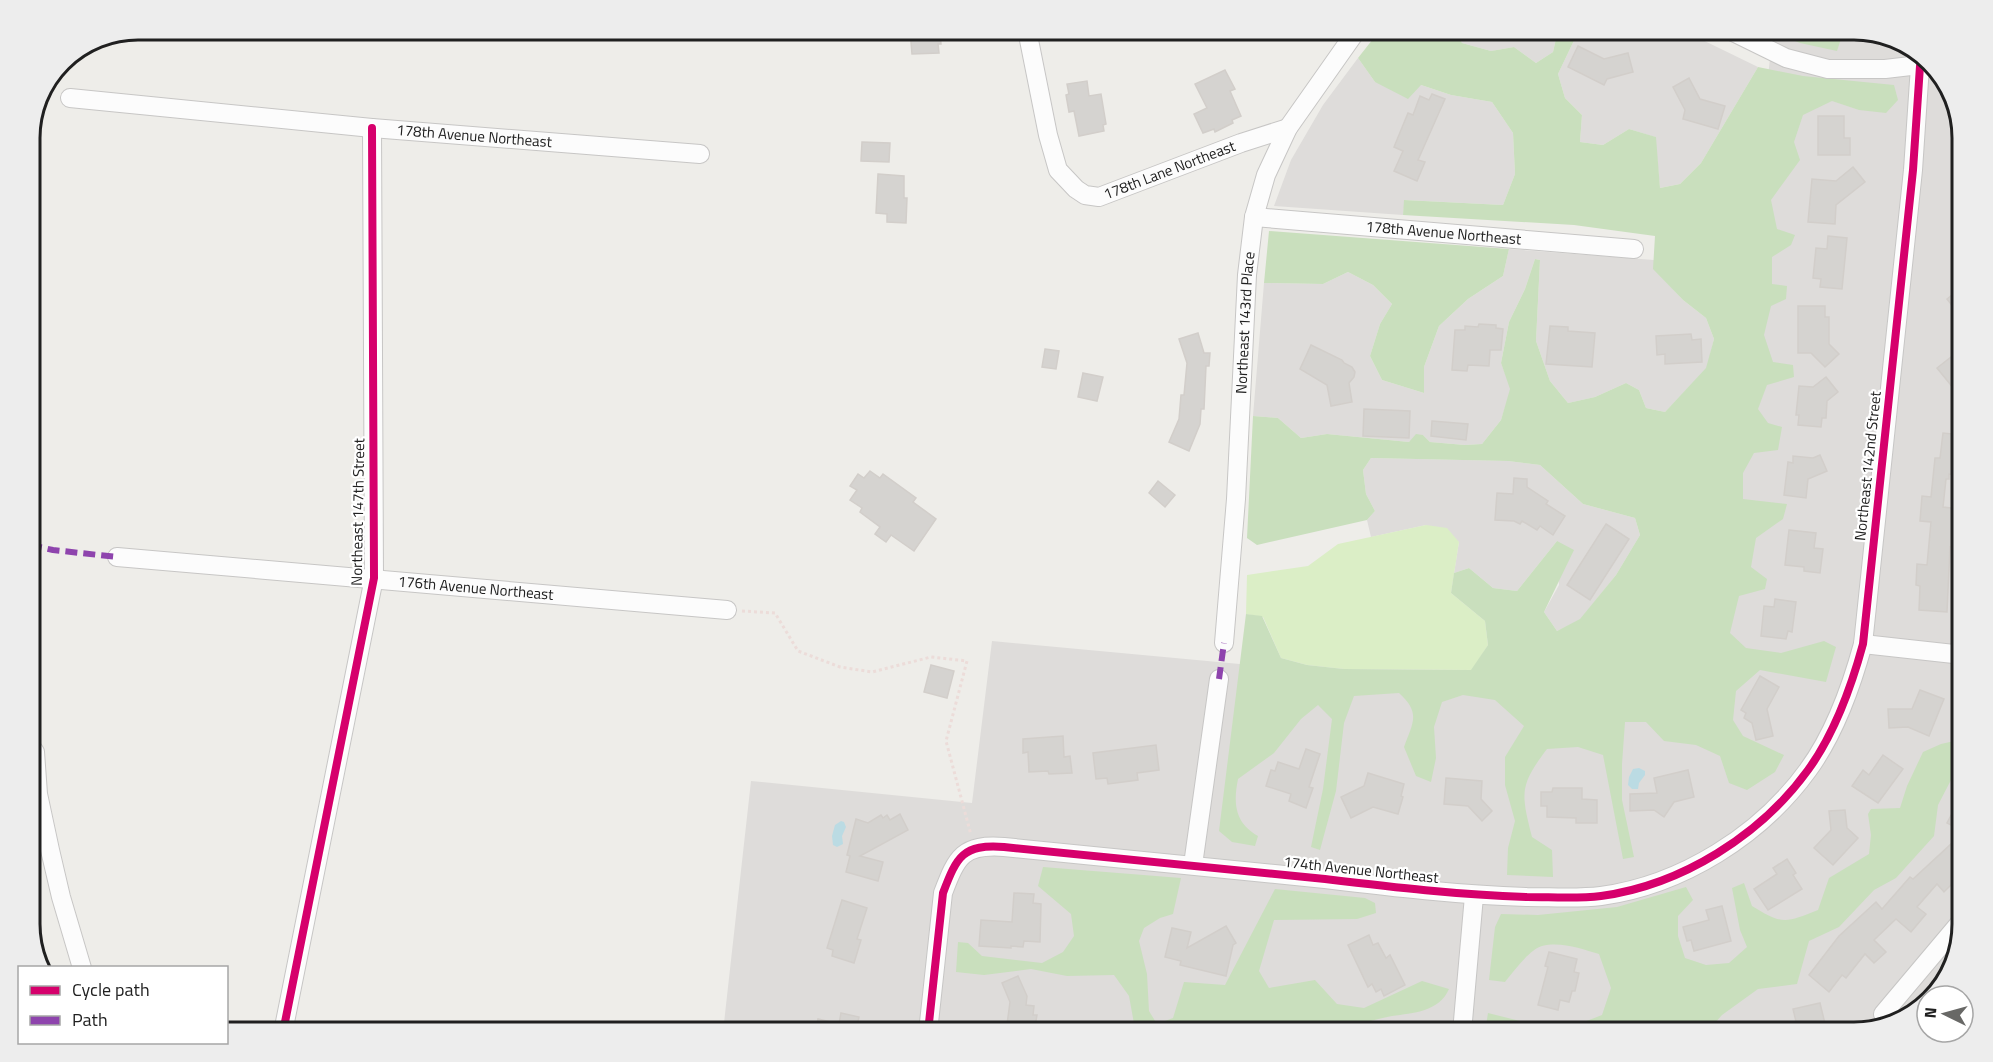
<svg xmlns="http://www.w3.org/2000/svg" width="1993" height="1062" font-family="'Titillium Web',sans-serif">
<style>
.residential{fill:#dedcda}
.grass{fill:#dbeec6}
.forest{fill:#c9dfbd}
.water{fill:#bbdbe3}
.building{fill:#d5d3d0;stroke:#d2ceca;stroke-width:1.5}
.lines{fill:none;stroke-linecap:round;stroke-linejoin:round}
.minor-casing{stroke:#c7c6c5;stroke-width:20}
.path{stroke:#ecdcd9;stroke-width:3;stroke-dasharray:3 3;stroke-linecap:butt}
.minor{stroke:#fcfcfc;stroke-width:18}
.quiet{stroke:#8e44ad;stroke-width:6;stroke-dasharray:12 6;stroke-linecap:butt}
.cycleway-casing{stroke:#fff;stroke-width:11}
.cycleway{stroke:#d6006c;stroke-width:8}
.labels{text-anchor:middle;stroke-width:4.5;stroke-linejoin:round;paint-order:stroke}
.street-label{font-size:15px;fill:#202020;stroke:#fff}
.rim{fill:none;stroke:#202020;stroke-width:3}
</style>
<rect width="100%" height="100%" fill="#eeede9"/>
<!-- residential -->
<g class="residential">
<polygon points="1455,30 1558,30 1553,52 1536,63 1514,47 1491,51 1462,43"/>
<polygon points="1579,30 1682,30 1758,67 1701,163 1680,184 1660,188 1655,137 1629,129 1603,145 1580,142 1582,115 1565,98 1558,74"/>
<polygon points="1773,30 1854,30 1903,41 1945,79 1963,132 1963,923 1952,972 1927,996 1909,1017 1855,1032 723,1032 751,781 972,803 992,641 1701,707"/>
<polygon points="1358,58 1375,82 1421,85 1451,95 1492,102 1513,133 1515,174 1503,205 1405,200 1403,215 1274,206 1291,160 1323,105"/>
<polygon points="1509,249 1654,260 1654,269 1683,300 1706,318 1714,339 1707,368 1665,412 1646,408 1639,390 1626,383 1595,397 1568,403 1550,381 1536,341 1540,260 1535,259 1525,289 1509,322 1501,363 1511,389 1501,420 1482,444 1465,445 1430,442 1423,435 1409,442 1327,434 1301,438 1278,418 1253,416 1264,283 1323,284 1348,272 1373,285 1392,304 1380,324 1370,356 1382,380 1424,393 1424,367 1439,326 1468,299 1503,276"/>
<polygon points="1371,458 1508,461 1540,465 1583,504 1635,518 1640,535 1616,575 1580,620 1557,631 1544,612 1559,585 1557,541 1517,591 1493,588 1469,568 1454,573 1459,542 1426,525 1371,537 1367,520 1375,511 1366,494 1363,470"/>
</g>
<!-- grass -->
<polygon class="grass" points="1426,525 1447,528 1459,542 1451,593 1485,621 1488,645 1472,670 1344,669 1307,665 1281,658 1263,617 1246,614 1247,575 1308,566 1338,544"/>
<!-- forest -->
<g class="forest">
<path d="M1380 30H1455L1462 43 1491 51 1514 47 1536 63 1553 52 1558 30H1579L1558 74 1565 98 1582 115 1580 142 1603 145 1629 129 1656 137 1660 188 1680 184 1701 163 1758 67 1803 76 1894 85 1898 100 1886 113 1859 110 1832 101 1803 115 1794 142 1800 160 1771 200 1777 229 1795 235 1791 245 1772 257V284L1787 286 1786 299 1771 306 1764 335 1773 362 1793 365 1794 377 1767 385 1758 409 1768 423 1782 427 1778 450 1754 453 1743 473V499L1787 504 1783 519 1756 538 1751 567 1767 579 1765 589 1739 596 1730 633 1746 648 1781 653 1824 641 1836 647 1826 682 1760 670 1736 691 1733 720 1743 736 1784 755 1775 772 1747 790 1729 783 1720 756 1696 745 1664 741 1646 722H1625L1622 764V800L1634 857 1623 859 1603 755 1578 747 1547 749C1519 786 1521 793 1532 837L1552 850 1553 877 1507 875 1508 848 1515 821 1505 785V757L1524 726 1495 700 1463 695 1442 702 1434 727 1436 758 1431 782 1416 776 1404 747C1413 722 1421 713 1399 693L1354 696 1344 723 1336 791 1320 850 1311 847 1323 789 1332 719 1318 705 1301 719 1274 753 1238 779C1233 804 1235 823 1258 836L1255 846 1232 842 1219 831 1246 614 1262 616 1281 658 1307 665 1344 669 1471 670 1488 645 1485 621 1451 593 1454 573 1469 568 1493 588 1517 591 1557 541 1574 550 1544 612 1557 631 1580 619 1616 575 1640 535 1635 518 1583 504 1540 465 1508 461 1371 458 1363 470 1366 494 1375 511 1367 520 1257 545 1247 538 1253 416 1278 418 1301 438 1327 434 1409 442 1416 434 1423 435 1430 442 1465 445 1482 444 1501 420 1510 389 1501 363 1509 322 1525 289 1535 259 1540 260 1536 341 1550 381 1568 403 1595 397 1626 383 1639 390 1646 408 1665 412 1706 368 1714 339 1706 318 1683 300 1653 269 1655 236 1574 225 1403 215 1404 200 1503 205 1515 174 1513 133 1492 102 1451 95 1421 85 1408 99 1375 82 1358 58Z"/>
<polygon points="1768,30 1844,30 1837,51 1800,43"/>
<polygon points="1269,231 1509,249 1503,276 1468,299 1439,326 1424,367 1424,393 1382,380 1370,356 1380,324 1392,304 1373,285 1348,272 1323,284 1264,283"/>
<path d="M1963 739V773L1951 780 1938 805 1934 836 1896 878 1874 890 1839 927 1809 941 1797 984 1758 989 1722 1015 1707 1032H1485L1488 1013 1524 1022 1558 1025 1584 1022 1602 1015 1611 988 1599 954C1582 949 1561 941 1542 946 1530 949 1513 972 1505 982L1489 980 1495 927 1501 914 1538 915 1617 907 1686 887 1693 900 1678 916V936L1685 958 1706 965 1729 963 1747 947 1740 930 1732 888 1744 883 1752 906C1783 925 1785 923 1818 910L1829 878 1869 854 1871 835 1868 814 1871 809 1900 808 1907 786 1923 752 1941 744Z"/>
<path d="M1043 867 1181 878 1173 914 1160 918 1144 928 1139 941 1147 974 1149 1011 1157 1024 1173 1018 1184 982 1225 985 1275 889 1365 898 1375 903 1376 913 1357 919 1274 920 1259 971 1269 988 1315 980 1337 1004 1364 1008 1422 981 1449 989C1439 1012 1413 1013 1392 1016 1381 1018 1370 1021 1359 1024L1353 1032H1268L1265 1029 1244 1024 1240 1032H1133L1135 1029 1129 996 1114 975 1067 976 1031 969 984 975 956 972 958 942 968 943 982 956 1042 963 1063 952 1074 936 1071 914 1038 886Z"/>
</g>
<!-- water -->
<g class="water">
<polygon points="1639,768 1645,771 1645,775 1639,783 1638,789 1632,789 1628,785 1629,777 1633,769"/>
<polygon points="841,821 844,822 846,827 842,836 843,844 837,847 833,845 832,836 835,825"/>
</g>
<!-- building -->
<g class="building">
<polygon points="910,30 940,32 941,44 938,44 939,53 912,54"/>
<polygon points="1578,46 1604,59 1628,53 1633,72 1607,79 1604,85 1568,67"/>
<polygon points="1225,70 1235,89 1230,91 1241,116 1232,120 1233,123 1215,132 1214,129 1203,133 1194,114 1207,108 1195,84"/>
<polygon points="1689,78 1700,99 1725,106 1718,129 1683,119 1685,110 1673,87"/>
<polygon points="1087,81 1089,96 1101,94 1106,124 1103,125 1104,131 1079,136 1074,111 1069,112 1066,95 1069,94 1067,84"/>
<polygon points="1432,94 1445,99 1418,160 1425,162 1417,181 1394,171 1403,151 1394,147 1408,113 1413,115 1420,96 1429,100"/>
<polygon points="1818,116 1844,116 1844,138 1850,138 1850,155 1818,155"/>
<polygon points="862,142 890,143 889,162 861,161"/>
<polygon points="1853,167 1865,182 1836,205 1835,224 1808,222 1812,179 1836,181"/>
<polygon points="878,174 904,176 904,198 907,198 906,223 887,222 887,214 876,213"/>
<polygon points="1828,236 1847,238 1842,289 1820,287 1821,279 1813,278 1816,248 1827,249"/>
<polygon points="1963,286 1963,319 1947,299"/>
<polygon points="1798,306 1825,306 1825,317 1829,317 1829,344 1839,354 1825,367 1811,353 1798,353"/>
<polygon points="1479,324 1496,325 1496,328 1503,329 1501,350 1490,350 1489,366 1468,365 1467,371 1452,370 1455,330 1465,330 1465,326 1478,327"/>
<polygon points="1550,326 1568,327 1568,331 1595,333 1592,367 1546,364"/>
<polygon points="1198,333 1204,353 1210,353 1209,366 1206,366 1204,409 1201,409 1200,424 1189,451 1169,442 1179,419 1181,395 1184,395 1187,363 1179,339"/>
<polygon points="1691,334 1692,340 1701,339 1702,362 1665,364 1665,354 1657,355 1656,336"/>
<polygon points="1311,345 1342,360 1344,363 1352,367 1355,372 1354,377 1349,383 1352,402 1331,406 1327,385 1300,369"/>
<polygon points="1045,349 1059,351 1056,369 1042,367"/>
<polygon points="1951,357 1963,372 1963,400 1937,368"/>
<polygon points="1083,373 1103,377 1097,401 1078,397"/>
<polygon points="1826,377 1838,392 1827,401 1826,418 1822,418 1821,427 1798,425 1799,415 1796,415 1799,386 1813,387"/>
<polygon points="1364,409 1410,411 1409,438 1363,436"/>
<polygon points="1954,410 1963,410 1963,475 1949,474 1949,479 1946,479 1943,507 1959,509 1955,548 1950,547 1947,612 1919,610 1920,586 1916,585 1917,564 1927,565 1931,522 1920,521 1922,496 1931,497 1935,458 1940,458 1943,433 1952,434"/>
<polygon points="1432,421 1468,424 1466,440 1431,436"/>
<polygon points="1820,455 1827,471 1808,479 1806,498 1784,495 1788,462 1793,463 1793,456 1813,458"/>
<polygon points="870,471 880,478 883,474 916,498 913,502 936,519 914,551 891,535 886,542 875,534 880,527 860,512 862,508 850,500 857,490 850,486 858,474 864,478"/>
<polygon points="1514,478 1527,479 1527,487 1548,501 1546,504 1565,516 1553,535 1540,526 1537,530 1522,521 1520,524 1514,521 1495,520 1497,493 1513,494"/>
<polygon points="1158,481 1175,495 1165,507 1149,493"/>
<polygon points="1606,524 1629,539 1590,600 1567,585"/>
<polygon points="1789,530 1816,533 1814,548 1823,549 1820,573 1804,571 1804,567 1785,565"/>
<polygon points="1775,599 1796,602 1792,632 1788,631 1786,639 1761,636 1764,606 1774,607"/>
<polygon points="931,665 954,671 947,698 924,692"/>
<polygon points="1760,676 1779,687 1767,709 1773,736 1756,740 1752,723 1744,718 1746,713 1741,710"/>
<polygon points="1920,690 1944,699 1929,736 1908,727 1889,728 1888,709 1912,709"/>
<polygon points="1063,736 1064,757 1070,756 1072,773 1049,774 1048,771 1029,772 1028,752 1023,753 1023,739"/>
<polygon points="1156,745 1159,770 1137,773 1138,780 1108,784 1107,778 1096,779 1093,753"/>
<polygon points="1306,749 1320,754 1309,787 1313,788 1306,808 1289,801 1291,794 1266,786 1271,770 1275,771 1278,762 1299,769"/>
<polygon points="1883,755 1903,769 1878,803 1852,786 1863,770 1869,775"/>
<polygon points="1688,770 1694,797 1674,802 1664,817 1654,810 1630,811 1630,794 1657,793 1654,778"/>
<polygon points="1368,773 1404,784 1401,796 1403,797 1398,814 1373,807 1351,818 1341,797 1364,786"/>
<polygon points="1446,778 1482,781 1481,799 1492,811 1482,821 1468,806 1444,804"/>
<polygon points="1553,788 1582,788 1582,799 1597,800 1597,823 1576,823 1576,818 1547,817 1547,806 1541,806 1541,792 1552,792"/>
<polygon points="1963,793 1963,867 1952,877 1955,881 1944,892 1937,884 1917,907 1926,914 1911,932 1896,919 1874,940 1886,952 1874,963 1865,954 1846,978 1842,975 1829,992 1809,975 1839,936 1876,902 1882,909 1910,877 1913,879 1952,843 1959,829 1947,823"/>
<polygon points="1845,810 1847,828 1858,838 1833,865 1814,848 1831,830 1829,811"/>
<polygon points="900,814 908,830 860,856 883,862 878,881 846,872 850,856 847,855 856,819 868,823 881,815 883,818 887,815 890,820"/>
<polygon points="1787,859 1796,873 1793,875 1802,889 1768,910 1754,889 1777,874 1773,868"/>
<polygon points="1014,893 1034,894 1033,903 1041,904 1040,942 1024,941 1023,947 1011,946 1011,948 979,946 981,920 1012,922"/>
<polygon points="842,900 867,908 857,939 861,940 854,963 832,956 833,950 827,948"/>
<polygon points="1722,906 1731,941 1694,951 1691,940 1687,941 1683,927 1709,920 1706,910"/>
<polygon points="1226,926 1236,943 1233,945 1226,976 1180,965 1181,961 1165,957 1172,928 1191,932 1187,948"/>
<polygon points="1369,935 1373,945 1378,943 1386,958 1390,955 1405,985 1384,996 1381,989 1376,992 1372,984 1368,987 1348,945"/>
<polygon points="1549,952 1577,959 1574,972 1579,973 1575,991 1572,991 1569,1002 1560,1000 1558,1010 1538,1005 1548,967 1545,966"/>
<polygon points="1018,976 1027,996 1026,1005 1034,1006 1033,1015 1037,1015 1034,1032 1006,1032 1010,1002 1002,983"/>
<polygon points="1820,1003 1827,1032 1801,1032 1800,1029 1798,1030 1793,1009"/>
<polygon points="841,1013 859,1017 856,1032 815,1032 818,1019 839,1024"/>
</g>
<g class="lines">
<!-- minor casing -->
<g class="minor-casing">
<g id="minor">
<path id="s1" d="M1027 30 1048 135 1058 170 1076 189 1085 195 1099 197 1241 143 1288 128"/>
<polyline points="1729,30 1786,58 1828,69 1885,69 1928,64"/>
<path id="s2" d="M70 98 372 128 700 154"/>
<path id="s3" d="M1254 217 1634 249"/>
<path id="s4" d="M117 557 727 610"/>
<path id="s5" d="M1224 643 1236 499 1247 275 1254 217 1266 175 1288 128 1357 30"/>
<polyline points="1863,644 1963,655"/>
<polyline points="30,745 35,752 38,794 50,850 61,897 82,968"/>
<polyline points="1193,865 1219,679"/>
<polyline points="1883,1014 1963,919"/>
<polyline points="283,1032 374,578 372,128"/>
<path d="M928 1032 943 893C957 856 963 844 1004 847 1111 857 1218 868 1325 879 1392 887 1459 895 1527 897 1552 897 1577 899 1601 896 1682 885 1761 835 1808 770 1835 733 1851 688 1863 644L1913 170 1920 66"/>
<polyline points="1462,1032 1474,896"/>
</g>
</g>
<!-- path -->
<polyline class="path" points="742,611 775,613 798,651 840,667 872,672 931,657 967,661 946,741 971,835"/>
<!-- minor -->
<use href="#minor" class="minor"/>
<!-- quiet -->
<g class="quiet">
<polyline points="30,545 53,550 117,557"/>
<polyline points="1219,679 1224,643"/>
</g>
<!-- cycleway casing -->
<g class="cycleway-casing">
<g id="cycleway">
<polyline points="283,1032 374,578 372,128"/>
<path d="M928 1032 943 893C957 856 963 844 1004 847 1111 857 1218 868 1325 879 1392 887 1459 895 1527 897 1552 897 1577 899 1601 896 1682 885 1761 835 1808 770 1835 733 1851 688 1863 644L1913 170 1920 66"/>
</g>
</g>
<!-- cycleway -->
<use href="#cycleway" class="cycleway"/>
</g>
<g class="labels">
<!-- street labels -->
<g class="street-label">
<text dy="5" stroke="none"><textPath href="#s2" startOffset="406">178th Avenue Northeast</textPath></text>
<text dy="5" stroke="none"><textPath href="#s1" startOffset="270">178th Lane Northeast</textPath></text>
<text dy="5" stroke="none"><textPath href="#s3" startOffset="190">178th Avenue Northeast</textPath></text>
<text dy="5" stroke="none"><textPath href="#s5" startOffset="321">Northeast 143rd Place</textPath></text>
<text transform="translate(1868 466) rotate(-84)" y="5">Northeast 142nd Street</text>
<text transform="translate(358 512) rotate(-89)" y="5">Northeast 147th Street</text>
<text dy="5" stroke="none"><textPath href="#s4" startOffset="360">176th Avenue Northeast</textPath></text>
<text transform="translate(1361 870) rotate(6)" y="5">174th Avenue Northeast</text>
</g>
</g>
<!-- crop -->
<path d="M0 0H1993V1062H0ZM138 40H1854A98 98 0 0 1 1952 138V924A98 98 0 0 1 1854 1022H138A98 98 0 0 1 40 924V138A98 98 0 0 1 138 40Z" fill="#ededed" fill-rule="evenodd"/>
<path class="rim" d="M138 40H1854A98 98 0 0 1 1952 138V924A98 98 0 0 1 1854 1022H138A98 98 0 0 1 40 924V138A98 98 0 0 1 138 40Z"/>
<!-- legend -->
<rect x="18" y="966" width="210" height="78" fill="#ffffff" stroke="#a6a6a6" stroke-width="1.5"/>
<rect x="30" y="986" width="30" height="9" fill="#d6006c" stroke="#a6a6a6" stroke-width="1.5"/>
<text x="72" y="996" font-size="18" fill="#202020">Cycle path</text>
<rect x="30" y="1016" width="30" height="9" fill="#8e44ad" stroke="#a6a6a6" stroke-width="1.5"/>
<text x="72" y="1026" font-size="18" fill="#202020">Path</text>
<!-- north arrow -->
<g transform="translate(1945 1014) rotate(275)"><circle r="28" fill="#ffffff" stroke="#a6a6a6" stroke-width="1.5"/>
<path d="M0-4.5L10 22L0 15L-10 22Z" fill="#686866"/>
<text y="-9" font-size="16" font-weight="bold" text-anchor="middle" fill="#202020">N</text>
</g>
</svg>
